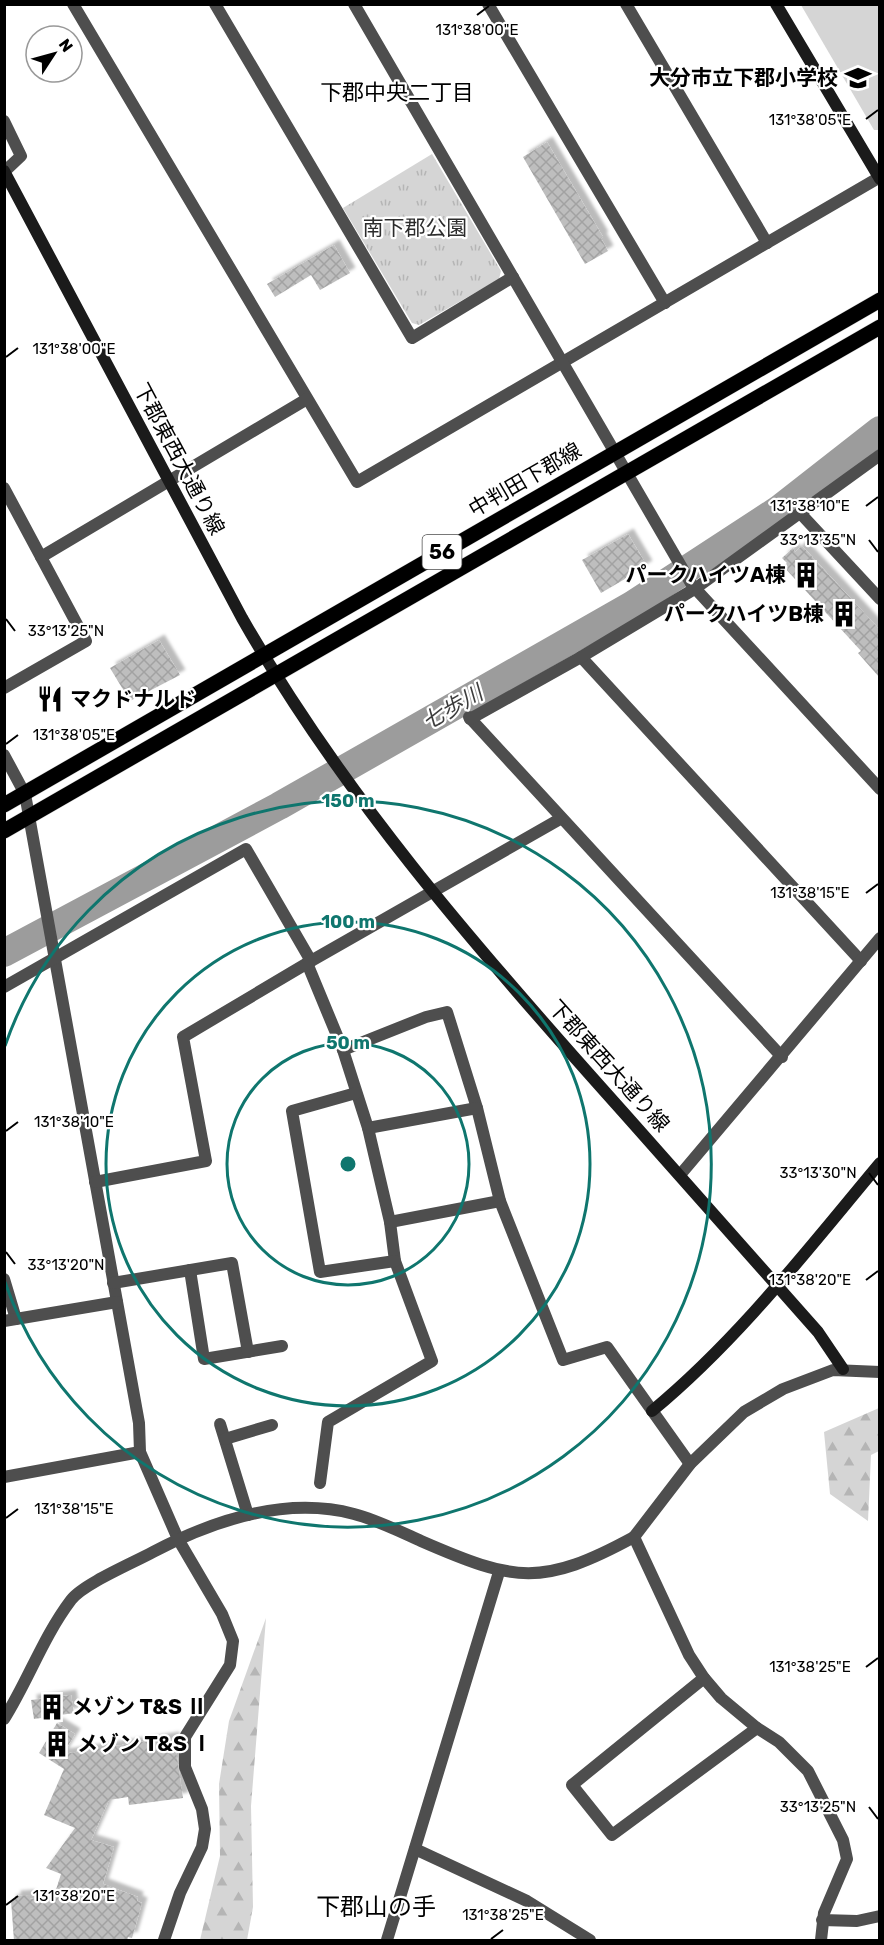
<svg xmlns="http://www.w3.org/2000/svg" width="884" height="1945" font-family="Rubik,'Noto Sans JP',sans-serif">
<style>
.forest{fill:url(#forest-firs)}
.park{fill:url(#park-tufts)}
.pitch{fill:#d5d5d5}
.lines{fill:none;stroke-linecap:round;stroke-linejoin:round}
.river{stroke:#9c9c9c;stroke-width:28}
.building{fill:url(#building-cross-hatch);filter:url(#shadow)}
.primary-casing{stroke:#dbdbdb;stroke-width:16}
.street{stroke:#4e4e4e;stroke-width:12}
.secondary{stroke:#1b1b1b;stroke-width:12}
.primary{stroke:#000;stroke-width:15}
.ticks{fill:none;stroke:#000;stroke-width:2}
.ring{fill:none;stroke:#0f766e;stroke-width:3}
.labels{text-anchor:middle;stroke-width:4.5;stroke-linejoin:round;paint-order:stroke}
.shield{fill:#fff;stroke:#4c4c4c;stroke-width:1.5}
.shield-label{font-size:20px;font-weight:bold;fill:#000}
.poi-label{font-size:21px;font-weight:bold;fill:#000;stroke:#fff;text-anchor:end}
.park-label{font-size:21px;fill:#2c2c2c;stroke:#fff}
.street-label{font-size:21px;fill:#000;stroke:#fff}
.neighbourhood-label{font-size:22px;fill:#000;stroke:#fff}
.water-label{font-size:22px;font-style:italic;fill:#3d3d3d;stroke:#fff}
.quarter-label{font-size:24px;fill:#000;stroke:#fff}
.ticks-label{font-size:15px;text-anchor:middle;fill:#000;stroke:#fff;stroke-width:4.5;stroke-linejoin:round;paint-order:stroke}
.centre{fill:#0f766e;stroke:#fff;stroke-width:3}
.ring-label{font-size:18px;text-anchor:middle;font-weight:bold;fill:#0f766e;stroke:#fff;stroke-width:4.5;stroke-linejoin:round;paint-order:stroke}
</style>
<defs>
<pattern id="forest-firs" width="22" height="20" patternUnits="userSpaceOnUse" patternTransform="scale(1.5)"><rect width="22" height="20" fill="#d5d5d5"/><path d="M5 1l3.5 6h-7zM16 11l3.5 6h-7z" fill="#b5b5b5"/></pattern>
<pattern id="park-tufts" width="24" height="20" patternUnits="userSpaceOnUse" patternTransform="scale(1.5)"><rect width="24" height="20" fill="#d5d5d5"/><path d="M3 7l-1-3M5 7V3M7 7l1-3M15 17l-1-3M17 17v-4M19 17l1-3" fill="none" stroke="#b5b5b5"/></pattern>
<pattern id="building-cross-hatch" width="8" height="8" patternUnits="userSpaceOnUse" patternTransform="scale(1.5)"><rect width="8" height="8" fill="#bebebe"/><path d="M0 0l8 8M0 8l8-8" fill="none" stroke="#a2a2a2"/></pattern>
<filter id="shadow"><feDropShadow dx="5.5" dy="-5.5" stdDeviation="1.5" flood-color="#0004"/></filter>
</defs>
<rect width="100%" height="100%" fill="#fff"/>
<!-- forest -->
<g class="forest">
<polygon points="879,1408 879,1451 871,1455 868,1521 830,1494 824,1432"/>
<polygon points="266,1618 251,1806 253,1907 247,1940 200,1940 220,1856 219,1784 229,1721"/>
</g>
<!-- park -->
<polygon class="park" points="432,154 501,271 499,279 419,325 412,323 343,208"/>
<!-- pitch -->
<polygon class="pitch" points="801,5 879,5 879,130 874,130"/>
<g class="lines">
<!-- river -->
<polyline class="river" points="4,953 279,806 632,605 779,509 880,430"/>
</g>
<!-- building -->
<g class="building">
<polygon points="547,142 603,237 601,238 608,251 585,264 523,157"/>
<polygon points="334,245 350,273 320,290 311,275 275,297 267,284"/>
<polygon points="628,534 647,566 601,593 582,560"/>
<polygon points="802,546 879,629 879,677 858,653 861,651 783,566 787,563 782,558 793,548 795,552"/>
<polygon points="159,640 180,675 130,701 110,668"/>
<polygon points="71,1695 74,1713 34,1719 31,1700"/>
<polygon points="57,1723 75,1734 63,1754 174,1737 183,1798 129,1805 128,1797 109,1800 91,1840 114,1847 103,1884 138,1897 137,1901 142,1903 132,1938 128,1937 127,1941 14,1941 11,1900 15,1900 15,1896 30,1895 30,1899 54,1896 61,1874 46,1868 75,1828 44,1815 64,1769 39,1753"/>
</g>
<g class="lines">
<!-- primary casing -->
<g class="primary-casing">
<g id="primary">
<polyline points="4,805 880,300"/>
<polyline points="4,831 880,327"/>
</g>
</g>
<!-- street -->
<g class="street">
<polyline points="73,4 357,482 880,177"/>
<polyline points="215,4 412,338 513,277"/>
<polyline points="354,4 692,585 880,789"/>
<polyline points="488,4 665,303"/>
<polyline points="626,4 767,243"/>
<polyline points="4,121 21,156 4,172"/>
<polyline points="4,488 86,641 4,688"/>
<polyline points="801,514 880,599"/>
<polyline points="41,557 307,399"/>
<polyline points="581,657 861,961"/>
<polyline points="469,717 782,1057"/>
<polyline points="470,719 581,657 696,588 880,455"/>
<polyline points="4,755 25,794 139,1423 140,1452 178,1539 222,1614 233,1641 230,1665 185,1737 185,1767 202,1809 205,1829 202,1847 180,1893 164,1940"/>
<polyline points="307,963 343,1050 368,1128 390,1222 395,1261 432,1361 328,1422 320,1483"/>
<polyline points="4,987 246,849 311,961"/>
<polyline points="343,1050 426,1017 447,1012 477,1108 500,1201 563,1360 607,1347 690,1464"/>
<polyline points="356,1093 292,1111 320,1272 395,1261"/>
<polyline points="368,1128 477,1108"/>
<polyline points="680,1175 880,938"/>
<polyline points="95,1182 206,1161 183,1037 311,961 560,819"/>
<polyline points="390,1222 500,1201"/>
<polyline points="190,1270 204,1359 282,1346"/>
<polyline points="4,1279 16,1319"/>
<polyline points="113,1283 232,1263 248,1352"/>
<polyline points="4,1321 117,1302"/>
<polyline points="220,1424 248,1515"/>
<polyline points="225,1439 272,1425"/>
<polyline points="4,1477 140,1452"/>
<polyline points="704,1678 572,1785 612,1835 757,1728"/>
<path d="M4 1719C28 1681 43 1637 71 1600 83 1584 133 1563 153 1552 212 1521 286 1496 354 1514 377 1520 399 1531 421 1541 515 1582 542 1587 634 1537"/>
<polyline points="415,1849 527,1901 590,1940"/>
<polyline points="822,1920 857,1921 880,1916"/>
<polyline points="387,1940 499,1572"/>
<polyline points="821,1940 824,1913 847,1859 843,1840 808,1771 779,1742 757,1728 721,1698 704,1678 689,1655 634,1537 690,1464 744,1412 783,1389 833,1370 880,1372"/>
</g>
<!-- secondary -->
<g class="secondary">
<polyline points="776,4 880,179"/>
<path d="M4 171 242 618C341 792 474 945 607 1094 678 1173 748 1253 818 1332L843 1369"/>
<path d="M652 1411C739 1339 808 1249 880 1163"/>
</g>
<!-- primary -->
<use href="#primary" class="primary"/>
</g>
<!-- ticks -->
<path class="ticks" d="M477 15 489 6M866 119 878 110M6 357 18 348M866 506 878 497M869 540 878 552M6 619 15 631M6 744 18 735M866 893 878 884M6 1131 18 1122M869 1173 878 1185M6 1252 15 1264M866 1280 878 1271M6 1518 18 1509M866 1667 878 1658M869 1807 878 1819M6 1905 18 1896M491 1939 503 1930"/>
<!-- distance rings -->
<g class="ring">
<circle cx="348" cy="1164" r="121"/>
<circle cx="348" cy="1164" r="242"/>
<path d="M5 1046A363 363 0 1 1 5 1282"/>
</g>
<!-- icons -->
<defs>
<g id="school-bare" transform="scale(2.07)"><path d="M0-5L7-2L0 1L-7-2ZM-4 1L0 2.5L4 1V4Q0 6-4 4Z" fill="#000" stroke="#fff" stroke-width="2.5" paint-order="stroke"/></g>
<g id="building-bare" transform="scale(2.07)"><path d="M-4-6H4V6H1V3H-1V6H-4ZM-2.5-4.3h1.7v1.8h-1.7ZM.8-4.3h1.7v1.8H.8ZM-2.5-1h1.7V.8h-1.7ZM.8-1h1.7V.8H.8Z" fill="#000" stroke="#fff" stroke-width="2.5" paint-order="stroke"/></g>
<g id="restaurant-bare" transform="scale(2.07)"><path d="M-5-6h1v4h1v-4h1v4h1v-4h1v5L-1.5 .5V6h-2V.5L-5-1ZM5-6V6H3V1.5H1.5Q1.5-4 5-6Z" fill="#000" stroke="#fff" stroke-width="2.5" paint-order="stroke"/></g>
</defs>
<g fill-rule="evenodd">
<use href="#school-bare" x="858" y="78"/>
<use href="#building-bare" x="806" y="575"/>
<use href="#building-bare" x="844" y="614"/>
<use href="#restaurant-bare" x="50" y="699"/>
<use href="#building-bare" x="52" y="1707"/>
<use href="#building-bare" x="57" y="1744"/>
</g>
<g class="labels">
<!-- shield labels -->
<rect class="shield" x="422.5" y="535" width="39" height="34" rx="4.5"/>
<g class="shield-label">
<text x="442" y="559">56</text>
</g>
<!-- poi labels -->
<g class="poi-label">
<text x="838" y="85">大分市立下郡小学校</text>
<text x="786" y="582">パークハイツA棟</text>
<text x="824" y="621">パークハイツB棟</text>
<text x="70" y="706" text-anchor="start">マクドナルド</text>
<text x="72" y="1714" text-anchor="start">メゾン T&amp;S Ⅱ</text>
<text x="77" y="1751" text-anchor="start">メゾン T&amp;S Ⅰ</text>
</g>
<!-- park labels -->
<g class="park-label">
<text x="415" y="235">南下郡公園</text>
</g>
<!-- street labels -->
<g class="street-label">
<text transform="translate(179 459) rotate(62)" y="7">下郡東西大通り線</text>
<text transform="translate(525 480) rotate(-30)" y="7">中判田下郡線</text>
<text transform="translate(609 1066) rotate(48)" y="7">下郡東西大通り線</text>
</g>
<!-- neighbourhood labels -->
<g class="neighbourhood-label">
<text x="397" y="100">下郡中央二丁目</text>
</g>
<!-- water labels -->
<g class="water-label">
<text transform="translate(452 707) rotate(-30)" y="8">七歩川</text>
</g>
<!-- quarter labels -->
<g class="quarter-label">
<text x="376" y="1915">下郡山の手</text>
</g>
</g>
<g class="ticks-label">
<text x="477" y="35">131°38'00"E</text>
<text x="810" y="125">131°38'05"E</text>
<text x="74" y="354">131°38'00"E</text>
<text x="810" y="511">131°38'10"E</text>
<text x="818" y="545">33°13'35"N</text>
<text x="66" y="636">33°13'25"N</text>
<text x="74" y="740">131°38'05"E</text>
<text x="810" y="898">131°38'15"E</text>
<text x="74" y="1127">131°38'10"E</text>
<text x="818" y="1178">33°13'30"N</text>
<text x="66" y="1270">33°13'20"N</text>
<text x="810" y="1285">131°38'20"E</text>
<text x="74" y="1514">131°38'15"E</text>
<text x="810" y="1672">131°38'25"E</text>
<text x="818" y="1812">33°13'25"N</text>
<text x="74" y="1901">131°38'20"E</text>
<text x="503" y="1920">131°38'25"E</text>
</g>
<circle cx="348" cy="1164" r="9" class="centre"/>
<g class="ring-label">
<text x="348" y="807">150 m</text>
<text x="348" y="928">100 m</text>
<text x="348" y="1049">50 m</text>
</g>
<!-- border -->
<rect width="884" height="1945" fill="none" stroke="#000000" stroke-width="12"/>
<!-- north arrow -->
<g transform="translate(54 54) rotate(54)"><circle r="28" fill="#ffffff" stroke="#999999" stroke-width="1.5"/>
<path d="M0-4.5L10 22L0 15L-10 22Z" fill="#000000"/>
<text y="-9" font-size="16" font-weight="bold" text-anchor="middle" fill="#000000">N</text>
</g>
</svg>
